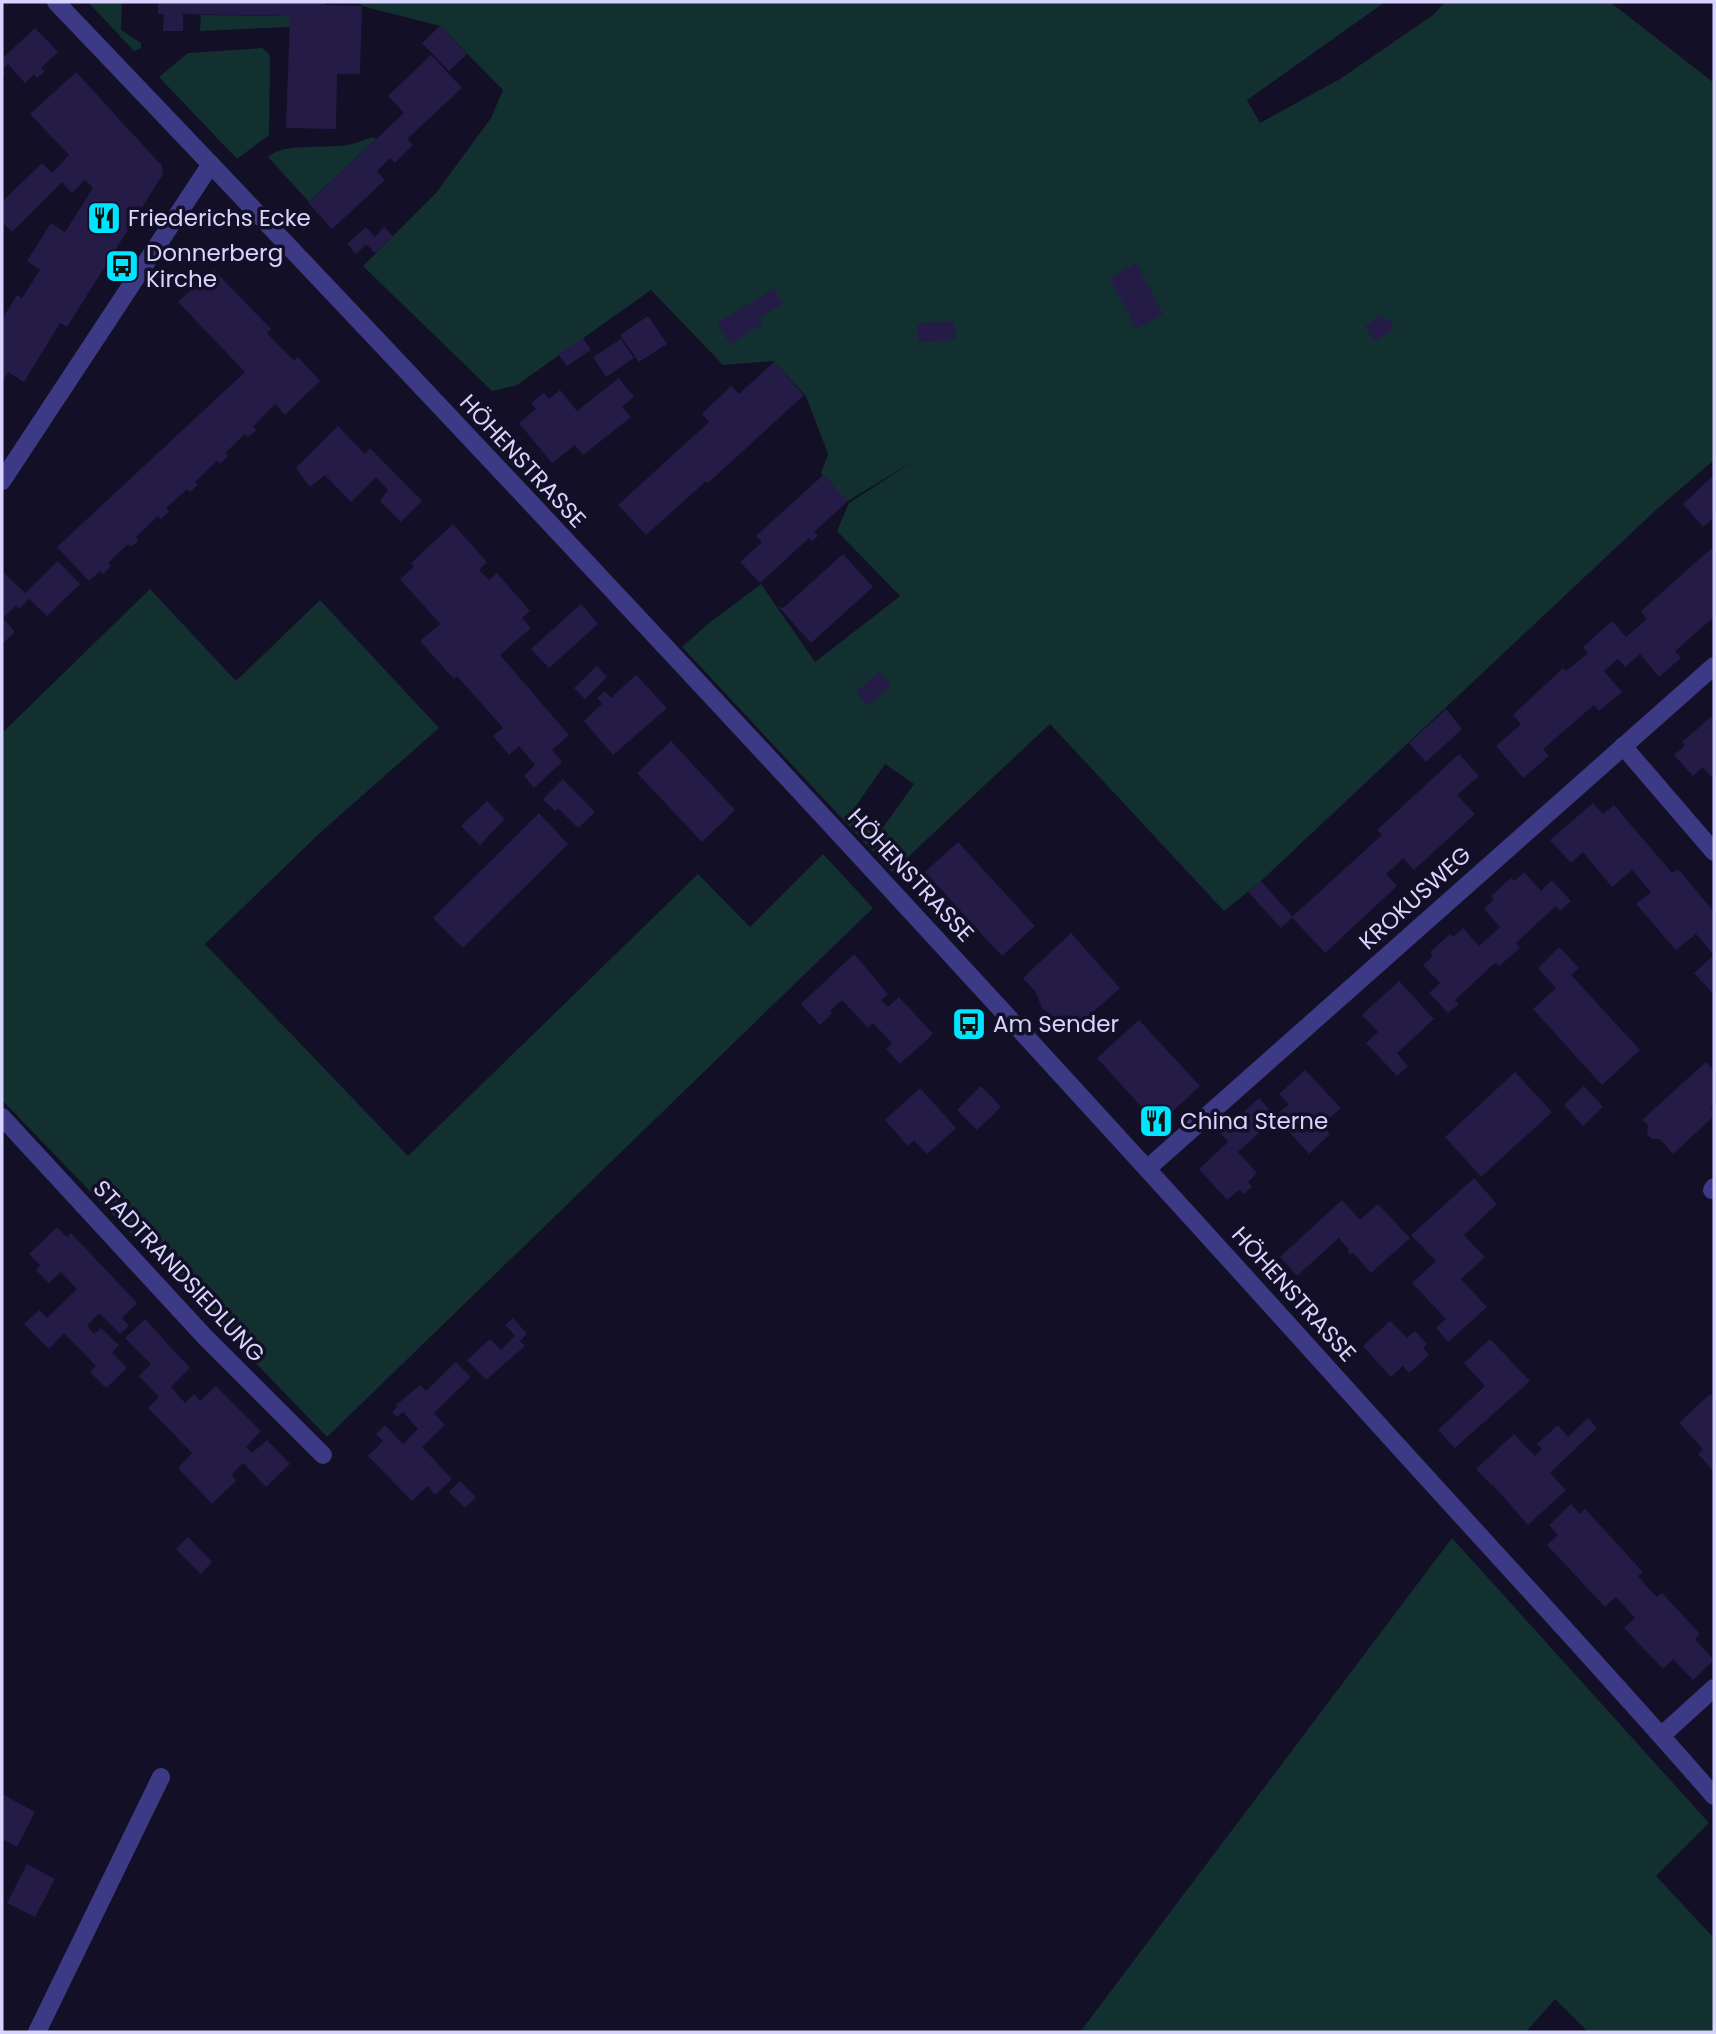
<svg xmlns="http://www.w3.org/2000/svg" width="1716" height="2034" font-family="Poppins,sans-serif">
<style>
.green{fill:#12302f;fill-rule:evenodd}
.building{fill:#241b47}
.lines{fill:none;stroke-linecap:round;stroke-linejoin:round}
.minor{stroke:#3d3a85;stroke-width:18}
.tertiary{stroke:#3d3a85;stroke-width:18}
.labels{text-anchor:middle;stroke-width:7;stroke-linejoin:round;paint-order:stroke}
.poi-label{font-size:23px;fill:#d9d4ff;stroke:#130f26;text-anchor:start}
.street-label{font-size:23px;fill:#d9d4ff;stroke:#130f26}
</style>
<rect width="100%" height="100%" fill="#130f26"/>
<!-- green -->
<g class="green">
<polygon points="88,2 122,2 121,30 141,43 141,48 134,51"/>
<path d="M358 2H1385L1247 100 1260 123 1340 79 1433 15 1445 2H1610L1714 83V460L1657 509 1261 881 1224 911 1050 724 892 872 682 647 709 623 761 584 815 662 900 596 837 531 849 503 914 461 846 502 821 473 828 454 806 396 773 361 723 365 651 290 517 385 492 391 363 266 436 193 491 118 503 90 440 26 362 6ZM885 764 914 784 877 836 849 816Z"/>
<polygon points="201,15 290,16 290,27 200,31"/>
<polygon points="262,48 268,53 270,57 269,135 237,159 159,77 188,53"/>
<path d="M374 137 376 139 309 202 268 157C285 142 325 149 347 145 356 144 365 139 374 137Z"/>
<polygon points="150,589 236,681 320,600 439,728 322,831 205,944 408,1156 698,874 750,927 823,854 873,908 327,1437 2,1100 2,733"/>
<polygon points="1452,1538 1709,1823 1656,1876 1714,1938 1714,2032 1588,2032 1555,1999 1526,2032 1080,2032"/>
</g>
<!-- building -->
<g class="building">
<polygon points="158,2 325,2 325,5 362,6 360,74 337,74 336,129 286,128 290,16 183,14 183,31 163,31 164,14 158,14"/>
<polygon points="440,26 467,54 449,71 422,43"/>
<polygon points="35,28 58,52 41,68 45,71 37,78 34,74 25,83 8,64 2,70 5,73 2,76 2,55 4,57"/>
<polygon points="431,55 462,88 407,139 413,145 395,163 390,158 377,171 385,180 332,229 308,203 404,113 388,96"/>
<polygon points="76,72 162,166 163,174 67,327 60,323 24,382 8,372 2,383 2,319 17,295 22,298 40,270 27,261 51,223 65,232 93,188 85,180 72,193 62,182 12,232 2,222 2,202 42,163 52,173 69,155 30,114"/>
<polygon points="366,227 375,237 384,227 393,236 375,253 366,244 356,254 347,244"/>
<polygon points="1136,263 1163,314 1136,329 1110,278"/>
<polygon points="213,269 271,329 267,333 294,361 298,357 320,381 285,415 275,404 253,427 257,430 248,437 245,434 225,453 228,456 220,464 217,461 195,482 198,485 190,492 187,489 166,508 169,511 161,519 158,516 136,537 139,540 131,547 128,544 108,563 111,566 103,574 100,571 89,581 57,547 245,372 178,302"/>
<polygon points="774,289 783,304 759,318 763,324 730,344 717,323"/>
<polygon points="1382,315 1386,322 1390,319 1394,326 1390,328 1392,331 1374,341 1365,326"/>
<polygon points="648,316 667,344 639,362 620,335"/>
<polygon points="954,322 956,340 918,342 917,323"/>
<polygon points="583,338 591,350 567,366 558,354"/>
<polygon points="621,339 634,358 606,377 593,357"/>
<polygon points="774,362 804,395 708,483 706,481 646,535 618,505 709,422 702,414 731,386 739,394"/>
<polygon points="619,378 634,397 622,407 631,417 583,455 575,445 552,463 519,423 536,409 531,403 544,393 549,399 560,390 577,411"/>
<polygon points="338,426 365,454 370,448 422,501 401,522 380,501 388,490 376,477 351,502 325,475 310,487 296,468"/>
<polygon points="823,475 848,501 814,532 818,536 812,541 809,538 760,583 740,562 762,542 756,536"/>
<polygon points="1714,475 1714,512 1711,515 1714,518 1703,527 1683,504"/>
<polygon points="453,524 487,562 479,570 489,580 497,573 530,611 522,618 531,628 500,655 569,735 552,750 562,762 534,788 524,776 535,765 519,746 509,755 493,736 503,728 457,676 454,679 420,641 440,624 400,579 414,567 411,563"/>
<polygon points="1714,546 1714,617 1675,651 1681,658 1659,677 1640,654 1625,667 1618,659 1604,671 1622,692 1599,711 1594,705 1543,749 1549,756 1523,778 1496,746 1521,724 1513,715 1563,668 1566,671 1588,653 1583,647 1612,621 1626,637 1647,619 1641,611"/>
<polygon points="843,554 873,587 811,643 778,606 783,608"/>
<polygon points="58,561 80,584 47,616 29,599 19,609 16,605 3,618 15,632 4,642 2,639 2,571 25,593"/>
<polygon points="581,604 598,624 549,668 531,649"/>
<polygon points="597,666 607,677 585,699 574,688"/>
<polygon points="879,672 891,686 868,706 856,692"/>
<polygon points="636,675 667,708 613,755 584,721 602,704 597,698 605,691 611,698"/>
<polygon points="1446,709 1462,729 1426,762 1409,743"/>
<polygon points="1714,714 1714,780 1703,767 1693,776 1674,755 1685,746 1682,742"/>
<polygon points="671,741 735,810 702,842 637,773"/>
<polygon points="1459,754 1479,776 1457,795 1475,814 1414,870 1403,858 1395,866 1386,874 1397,886 1325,953 1292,917 1382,835 1377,830"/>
<polygon points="563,779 595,812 578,828 558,808 555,811 543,799"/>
<polygon points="487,801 505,819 480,845 461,826"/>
<polygon points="1593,803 1603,814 1614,805 1672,873 1678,869 1714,912 1714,995 1694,973 1714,955 1696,934 1676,950 1636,904 1651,892 1632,870 1612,887 1583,852 1571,863 1550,840"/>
<polygon points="539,813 568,844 463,948 433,918"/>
<polygon points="958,842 1035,926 1002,956 925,872"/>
<polygon points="1524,872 1541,891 1552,880 1571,901 1560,911 1556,906 1516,943 1520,948 1499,966 1495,963 1455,1000 1459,1004 1448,1013 1429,993 1440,983 1423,965 1433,956 1430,952 1450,934 1453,937 1463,928 1479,946 1500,927 1484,909 1494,899 1491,896 1511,878 1514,881"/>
<polygon points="1261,881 1293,917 1281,928 1248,892"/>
<polygon points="1071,933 1120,988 1072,1031 1060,1018 1053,1016 1042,1008 1035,991 1023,978"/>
<polygon points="1559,947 1579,968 1571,975 1640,1050 1602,1085 1533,1009 1556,988 1538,968"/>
<polygon points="854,954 888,994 881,1000 888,1007 899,997 933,1034 900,1064 886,1049 892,1043 873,1023 868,1028 842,1000 830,1011 832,1013 820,1025 801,1004"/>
<polygon points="1399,981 1434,1019 1397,1053 1408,1066 1397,1076 1366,1043 1378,1032 1362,1015"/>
<polygon points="1139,1020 1200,1086 1158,1125 1097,1058"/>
<polygon points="1706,1062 1714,1071 1714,1104 1711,1108 1714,1116 1673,1154 1660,1139 1652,1139 1647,1134 1648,1125 1642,1120"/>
<polygon points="1305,1070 1341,1108 1322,1125 1330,1134 1309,1154 1276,1117 1238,1152 1257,1173 1248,1182 1252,1187 1244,1194 1239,1190 1227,1200 1199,1169 1228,1142 1220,1133 1259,1098 1275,1116 1289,1104 1279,1094"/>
<polygon points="1515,1072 1552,1112 1481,1177 1445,1137"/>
<polygon points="981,1086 1001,1107 977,1130 957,1110"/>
<polygon points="1584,1086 1603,1107 1583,1126 1564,1105"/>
<polygon points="920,1088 956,1128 927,1154 914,1140 908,1146 885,1120"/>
<polygon points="1474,1178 1497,1204 1464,1235 1485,1257 1461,1279 1487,1307 1448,1342 1436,1328 1446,1319 1412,1283 1436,1261 1411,1235"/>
<polygon points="1342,1200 1360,1220 1378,1204 1410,1238 1371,1273 1353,1253 1351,1255 1347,1251 1349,1250 1339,1238 1297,1276 1280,1257"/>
<polygon points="57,1227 67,1237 71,1233 137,1303 122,1318 129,1326 120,1334 99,1313 87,1326 94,1334 101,1328 119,1345 112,1352 127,1368 106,1388 90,1372 96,1366 64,1333 49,1349 24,1324 39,1310 47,1318 77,1289 61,1272 49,1283 36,1270 40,1265 29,1254"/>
<polygon points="513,1318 527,1334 520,1341 525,1346 486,1380 467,1360 490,1339 501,1350 515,1336 505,1325"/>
<polygon points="145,1319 190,1368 171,1387 185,1403 194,1394 200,1401 216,1386 261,1431 246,1447 252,1453 267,1440 290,1464 266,1487 243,1463 232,1474 236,1481 212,1504 178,1468 192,1453 148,1408 159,1397 139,1376 151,1364 125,1338"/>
<polygon points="1390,1321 1407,1338 1415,1331 1427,1344 1423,1348 1429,1355 1409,1373 1403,1366 1391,1377 1363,1346"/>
<polygon points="1490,1339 1530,1381 1455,1448 1438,1430 1485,1386 1464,1363"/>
<polygon points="456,1362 471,1377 434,1413 445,1425 422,1447 452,1479 435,1495 428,1486 412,1501 368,1456 383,1441 376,1434 385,1425 403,1444 418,1429 403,1412 397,1417 392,1412 397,1407 396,1405 420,1385 426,1391"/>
<polygon points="1710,1394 1714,1398 1714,1472 1698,1454 1703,1449 1679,1423"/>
<polygon points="1588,1418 1597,1428 1550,1473 1566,1490 1528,1525 1492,1484 1491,1485 1476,1469 1514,1434 1535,1456 1542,1449 1537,1444 1558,1425 1568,1437"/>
<polygon points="460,1481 476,1497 465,1508 449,1492"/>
<polygon points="1571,1504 1580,1514 1585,1509 1643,1572 1638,1576 1647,1587 1657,1597 1662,1593 1700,1634 1695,1639 1714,1660 1693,1680 1673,1659 1663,1669 1624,1628 1635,1618 1616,1597 1605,1607 1547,1545 1558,1535 1549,1525"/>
<polygon points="188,1537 212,1562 201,1574 176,1549"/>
<polygon points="2,1794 35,1812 17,1847 2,1839"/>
<polygon points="27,1864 55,1879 35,1917 7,1903"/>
</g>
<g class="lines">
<!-- minor -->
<g class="minor">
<polyline points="2,481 211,164"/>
<polyline points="1623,746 1714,852"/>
<polyline points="2,1117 205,1337 323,1455"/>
<polyline points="1148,1168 1714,666"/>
<polyline points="1712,1190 1714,1187"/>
<polyline points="1661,1736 1714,1688"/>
<polyline points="37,2032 161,1777"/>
</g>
<!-- tertiary -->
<path class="tertiary" d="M56 2C497 463 933 930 1360 1404 1478 1535 1598 1663 1714 1796"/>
</g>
<!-- icons -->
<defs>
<g id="restaurant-square" transform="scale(1.75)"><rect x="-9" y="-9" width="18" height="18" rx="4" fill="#00e5ff" stroke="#130f26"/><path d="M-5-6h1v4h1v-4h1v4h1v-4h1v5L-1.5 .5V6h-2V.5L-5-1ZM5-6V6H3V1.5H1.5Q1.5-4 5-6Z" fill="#111"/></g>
<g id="bus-square" transform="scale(1.75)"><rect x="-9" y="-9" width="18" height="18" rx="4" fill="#00e5ff" stroke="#130f26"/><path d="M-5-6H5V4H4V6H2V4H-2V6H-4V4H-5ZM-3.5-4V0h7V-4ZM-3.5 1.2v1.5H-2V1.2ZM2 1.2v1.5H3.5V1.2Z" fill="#111"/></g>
</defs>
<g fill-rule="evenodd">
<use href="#restaurant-square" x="104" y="218"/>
<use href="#bus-square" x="122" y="266"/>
<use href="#bus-square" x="969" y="1024"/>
<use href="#restaurant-square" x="1156" y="1121"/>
</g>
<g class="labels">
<!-- poi labels -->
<g class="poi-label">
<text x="128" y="226">Friederichs Ecke</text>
<text x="146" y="261">Donnerberg<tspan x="146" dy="26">Kirche</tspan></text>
<text x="993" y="1032">Am Sender</text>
<text x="1180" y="1129">China Sterne</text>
</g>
<!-- street labels -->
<g class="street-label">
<text transform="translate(523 461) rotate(47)" y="8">HÖHENSTRASSE</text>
<text transform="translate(911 875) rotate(47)" y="8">HÖHENSTRASSE</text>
<text transform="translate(1415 898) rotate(-42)" y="8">KROKUSWEG</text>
<text transform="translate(179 1271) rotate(47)" y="8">STADTRANDSIEDLUNG</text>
<text transform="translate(1294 1294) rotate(48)" y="8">HÖHENSTRASSE</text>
</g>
</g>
<!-- border -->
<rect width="1716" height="2034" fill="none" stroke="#d9d4ff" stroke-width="7"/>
</svg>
